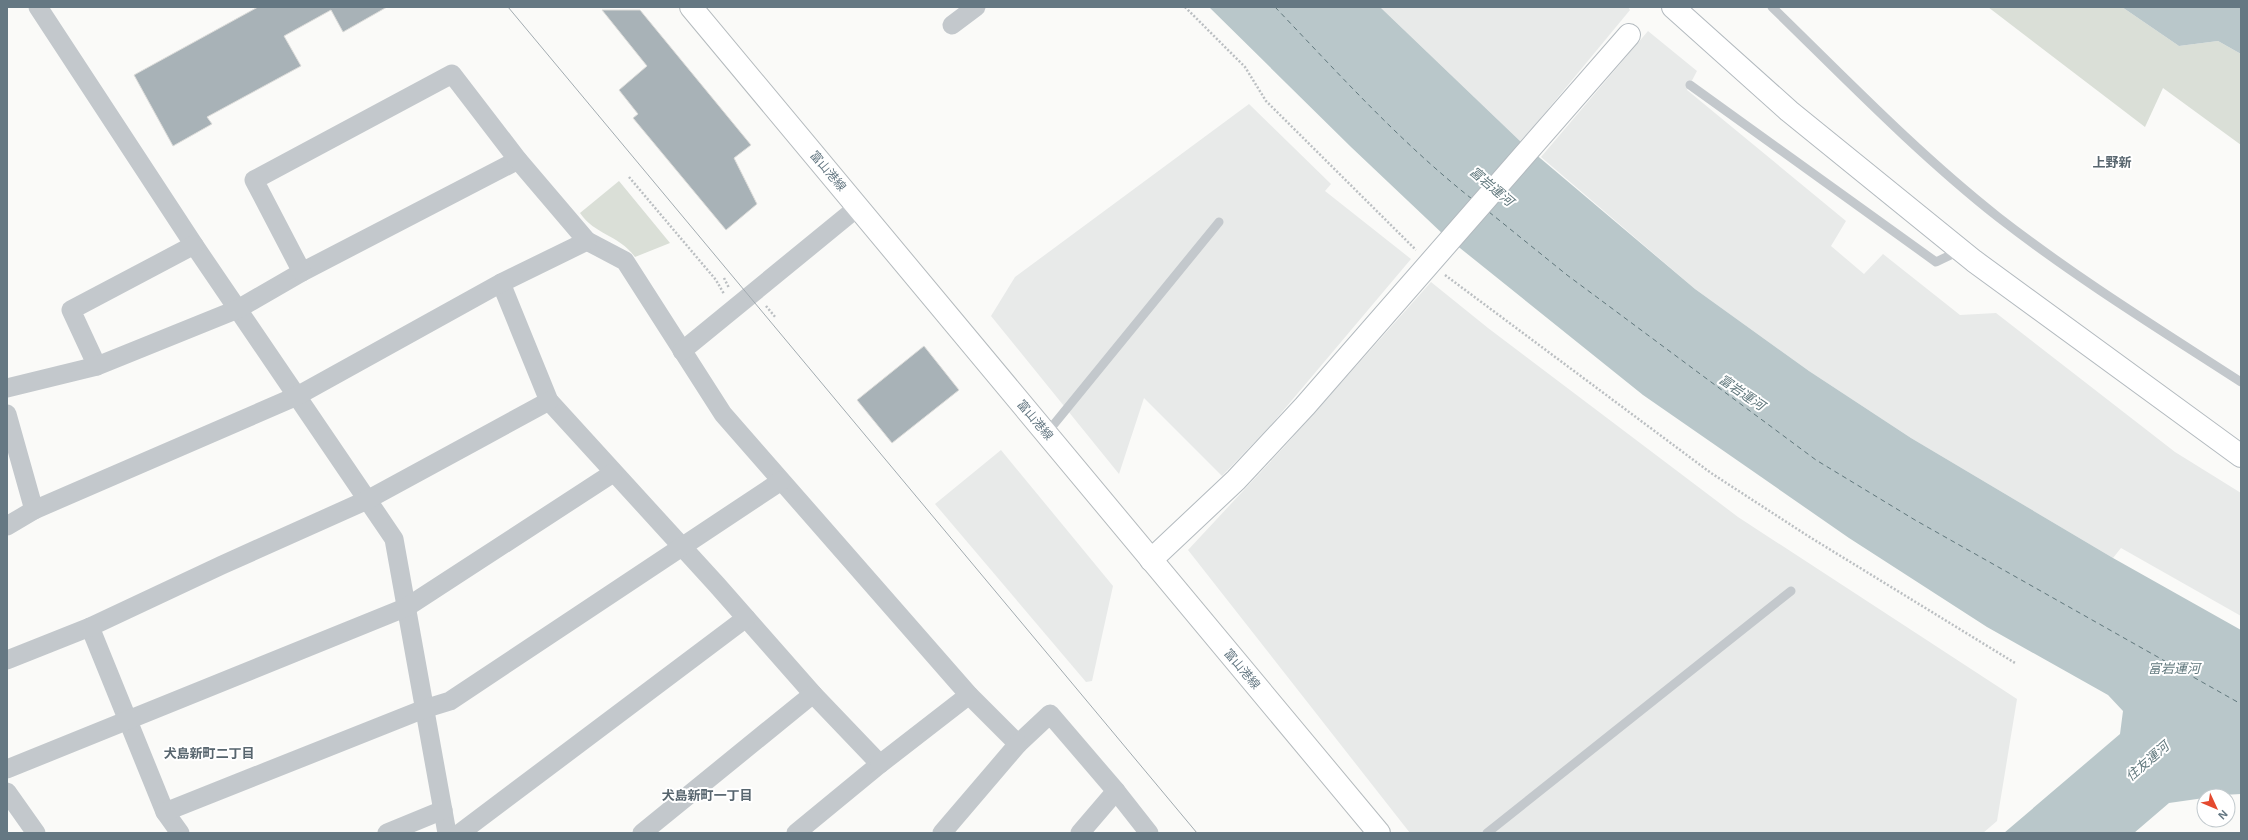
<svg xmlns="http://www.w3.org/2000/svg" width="2248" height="840" font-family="Arial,'Noto Sans JP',sans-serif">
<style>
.built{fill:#e8eae9}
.green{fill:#dadfd7}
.water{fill:#b9c7ca}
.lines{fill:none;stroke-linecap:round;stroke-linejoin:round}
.ferry{stroke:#60777c;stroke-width:1;stroke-dasharray:5 4;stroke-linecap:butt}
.building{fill:#a8b2b7;stroke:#dcdcda}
.secondary-casing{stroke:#b3babf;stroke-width:24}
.primary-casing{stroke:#b5bbbe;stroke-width:24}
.path{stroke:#bbbfc2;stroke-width:2.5;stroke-dasharray:2 2;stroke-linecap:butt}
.lane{stroke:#c3c8cc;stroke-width:9}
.street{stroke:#c3c8cc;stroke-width:19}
.secondary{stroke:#fff;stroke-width:22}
.primary{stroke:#fff;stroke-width:22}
.tram{stroke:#a2abb0;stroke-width:1}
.labels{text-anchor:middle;stroke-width:4;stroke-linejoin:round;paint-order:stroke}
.street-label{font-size:12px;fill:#657883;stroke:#fff}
.neighbourhood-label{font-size:13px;font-weight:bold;fill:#57656e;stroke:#fff}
.water-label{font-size:13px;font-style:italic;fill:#60777c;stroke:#fff}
</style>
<rect width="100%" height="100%" fill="#fafaf8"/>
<!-- built -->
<g class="built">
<polygon points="1380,7 1628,7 1630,10 1521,142"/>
<polygon points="1648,31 1697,71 1687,90 1846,221 1831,246 1864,274 1883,254 1960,315 1996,313 2175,452 2241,493 2241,616 2121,548 2113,558 1911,438 1809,371 1695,289 1541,157"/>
<polygon points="1249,104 1331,184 1325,191 1411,259 1271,425 1222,476 1144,398 1119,474 991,316 1015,277"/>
<polygon points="1431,282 1488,328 1738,517 2017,699 1997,821 1983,833 1410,833 1188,550 1284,447"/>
<polygon points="1001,450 1113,586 1092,681 1086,682 935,504"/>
</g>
<!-- green -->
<g class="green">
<polygon points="1988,7 2122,7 2179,46 2218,41 2241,54 2241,145 2163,88 2145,127"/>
<path d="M619 181 670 243 635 257C619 235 595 235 580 213Z"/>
</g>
<!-- water -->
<g class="water">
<polygon points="1209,7 1380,7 1521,142 1695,289 1809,371 1911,438 2113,558 2241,630 2241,794 2204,796 2204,798 2169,803 2134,833 2004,833 2120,734 2123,711 2108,695 1987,627 1849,538 1643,395 1445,236 1351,147"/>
<polygon points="2122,7 2241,7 2241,54 2218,41 2179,46"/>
</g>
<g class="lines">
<!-- ferry -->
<g class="ferry">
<path d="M1275 7C1338 73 1400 142 1472 199"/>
<polyline points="1489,212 1567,275 1816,460 1915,520 2241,704"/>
</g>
</g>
<!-- building -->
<g class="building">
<polygon points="258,7 387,7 343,32 331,10 284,36 301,66 207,117 212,124 173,146 134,75"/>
<polygon points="602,10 640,10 751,145 734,158 757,204 726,230 633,118 638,114 619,90 647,66"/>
<polygon points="924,346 959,390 892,443 857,400"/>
</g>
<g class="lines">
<!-- secondary casing -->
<g class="secondary-casing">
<g id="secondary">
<polyline points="1673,7 1789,111 1974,261 2241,456"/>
<polyline points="1151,560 1236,480 1305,406 1629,35"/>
</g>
</g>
<!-- primary casing -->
<g class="primary-casing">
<polyline id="primary" points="691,7 1379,833"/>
</g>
<!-- path -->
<g class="path">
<polyline points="1185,7 1245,67 1266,101 1416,250"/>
<polyline points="629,177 716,280 724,294"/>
<polyline points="1445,275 1711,473 1808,536 2015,663"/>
<polyline points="724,278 729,288"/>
<polyline points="766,306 776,318"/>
</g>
<!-- lane -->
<g class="lane">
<path d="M1772 7C1846 79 1917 153 1998 217 2075 277 2159 329 2241 382"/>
<polyline points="1690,85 1936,262 1959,251"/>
<polyline points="1046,434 1219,222"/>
<polyline points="1487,833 1791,591"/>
</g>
<!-- street -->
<g class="street">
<polyline points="38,7 194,245 394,539 447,833"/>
<polyline points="952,25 976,7"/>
<polyline points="587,241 625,261 723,414 969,695 1018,744 1050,714 1116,791 1080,833"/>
<polyline points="501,283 549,401 717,585 813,694 880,764 796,833"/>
<polyline points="682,351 858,207"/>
<polyline points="97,366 71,310 194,245"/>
<polyline points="7,388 97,366 238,309 302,272 518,160"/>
<polyline points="7,414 34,510"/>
<polyline points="7,526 34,510 297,396 501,283 587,241 518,160 452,74 254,180 302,272"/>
<polyline points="90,627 165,812 180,833"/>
<polyline points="7,660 90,627 222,565 367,500 549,401"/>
<polyline points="880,764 969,695"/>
<polyline points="7,769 407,607 613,473"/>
<polyline points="1116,791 1149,833"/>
<polyline points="7,792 36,833"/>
<polyline points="165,812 424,709 450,701 781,481"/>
<polyline points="387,833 443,810"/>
<polyline points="460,833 746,618"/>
<polyline points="642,833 813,694"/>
<polyline points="942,833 1018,744"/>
</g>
<!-- secondary -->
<use href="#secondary" class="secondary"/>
<!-- primary -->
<use href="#primary" class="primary"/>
<!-- tram -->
<polyline class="tram" points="508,7 1197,833"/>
</g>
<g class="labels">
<!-- street labels -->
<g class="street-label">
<text transform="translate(828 171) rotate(50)" y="4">富山港線</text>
<text transform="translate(1035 420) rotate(50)" y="4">富山港線</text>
<text transform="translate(1242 669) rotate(50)" y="4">富山港線</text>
</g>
<!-- neighbourhood labels -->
<g class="neighbourhood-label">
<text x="2112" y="167">上野新</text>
<text x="209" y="758">犬島新町二丁目</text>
<text x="707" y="800">犬島新町一丁目</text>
</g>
<!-- water labels -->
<g class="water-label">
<text transform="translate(1492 186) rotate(40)" y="5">富岩運河</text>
<text transform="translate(1742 392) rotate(34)" y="5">富岩運河</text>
<text x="2174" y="673">富岩運河</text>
<text transform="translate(2147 761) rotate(-41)" y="5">住友運河</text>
</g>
</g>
<!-- border -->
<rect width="2248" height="840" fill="none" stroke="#657883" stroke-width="16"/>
<!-- north arrow -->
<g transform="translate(2216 808) rotate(134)"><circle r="19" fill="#ffffff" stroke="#c1c9cd"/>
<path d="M0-3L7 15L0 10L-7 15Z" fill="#e4492e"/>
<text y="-6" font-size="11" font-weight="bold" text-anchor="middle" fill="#657883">N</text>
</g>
</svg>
